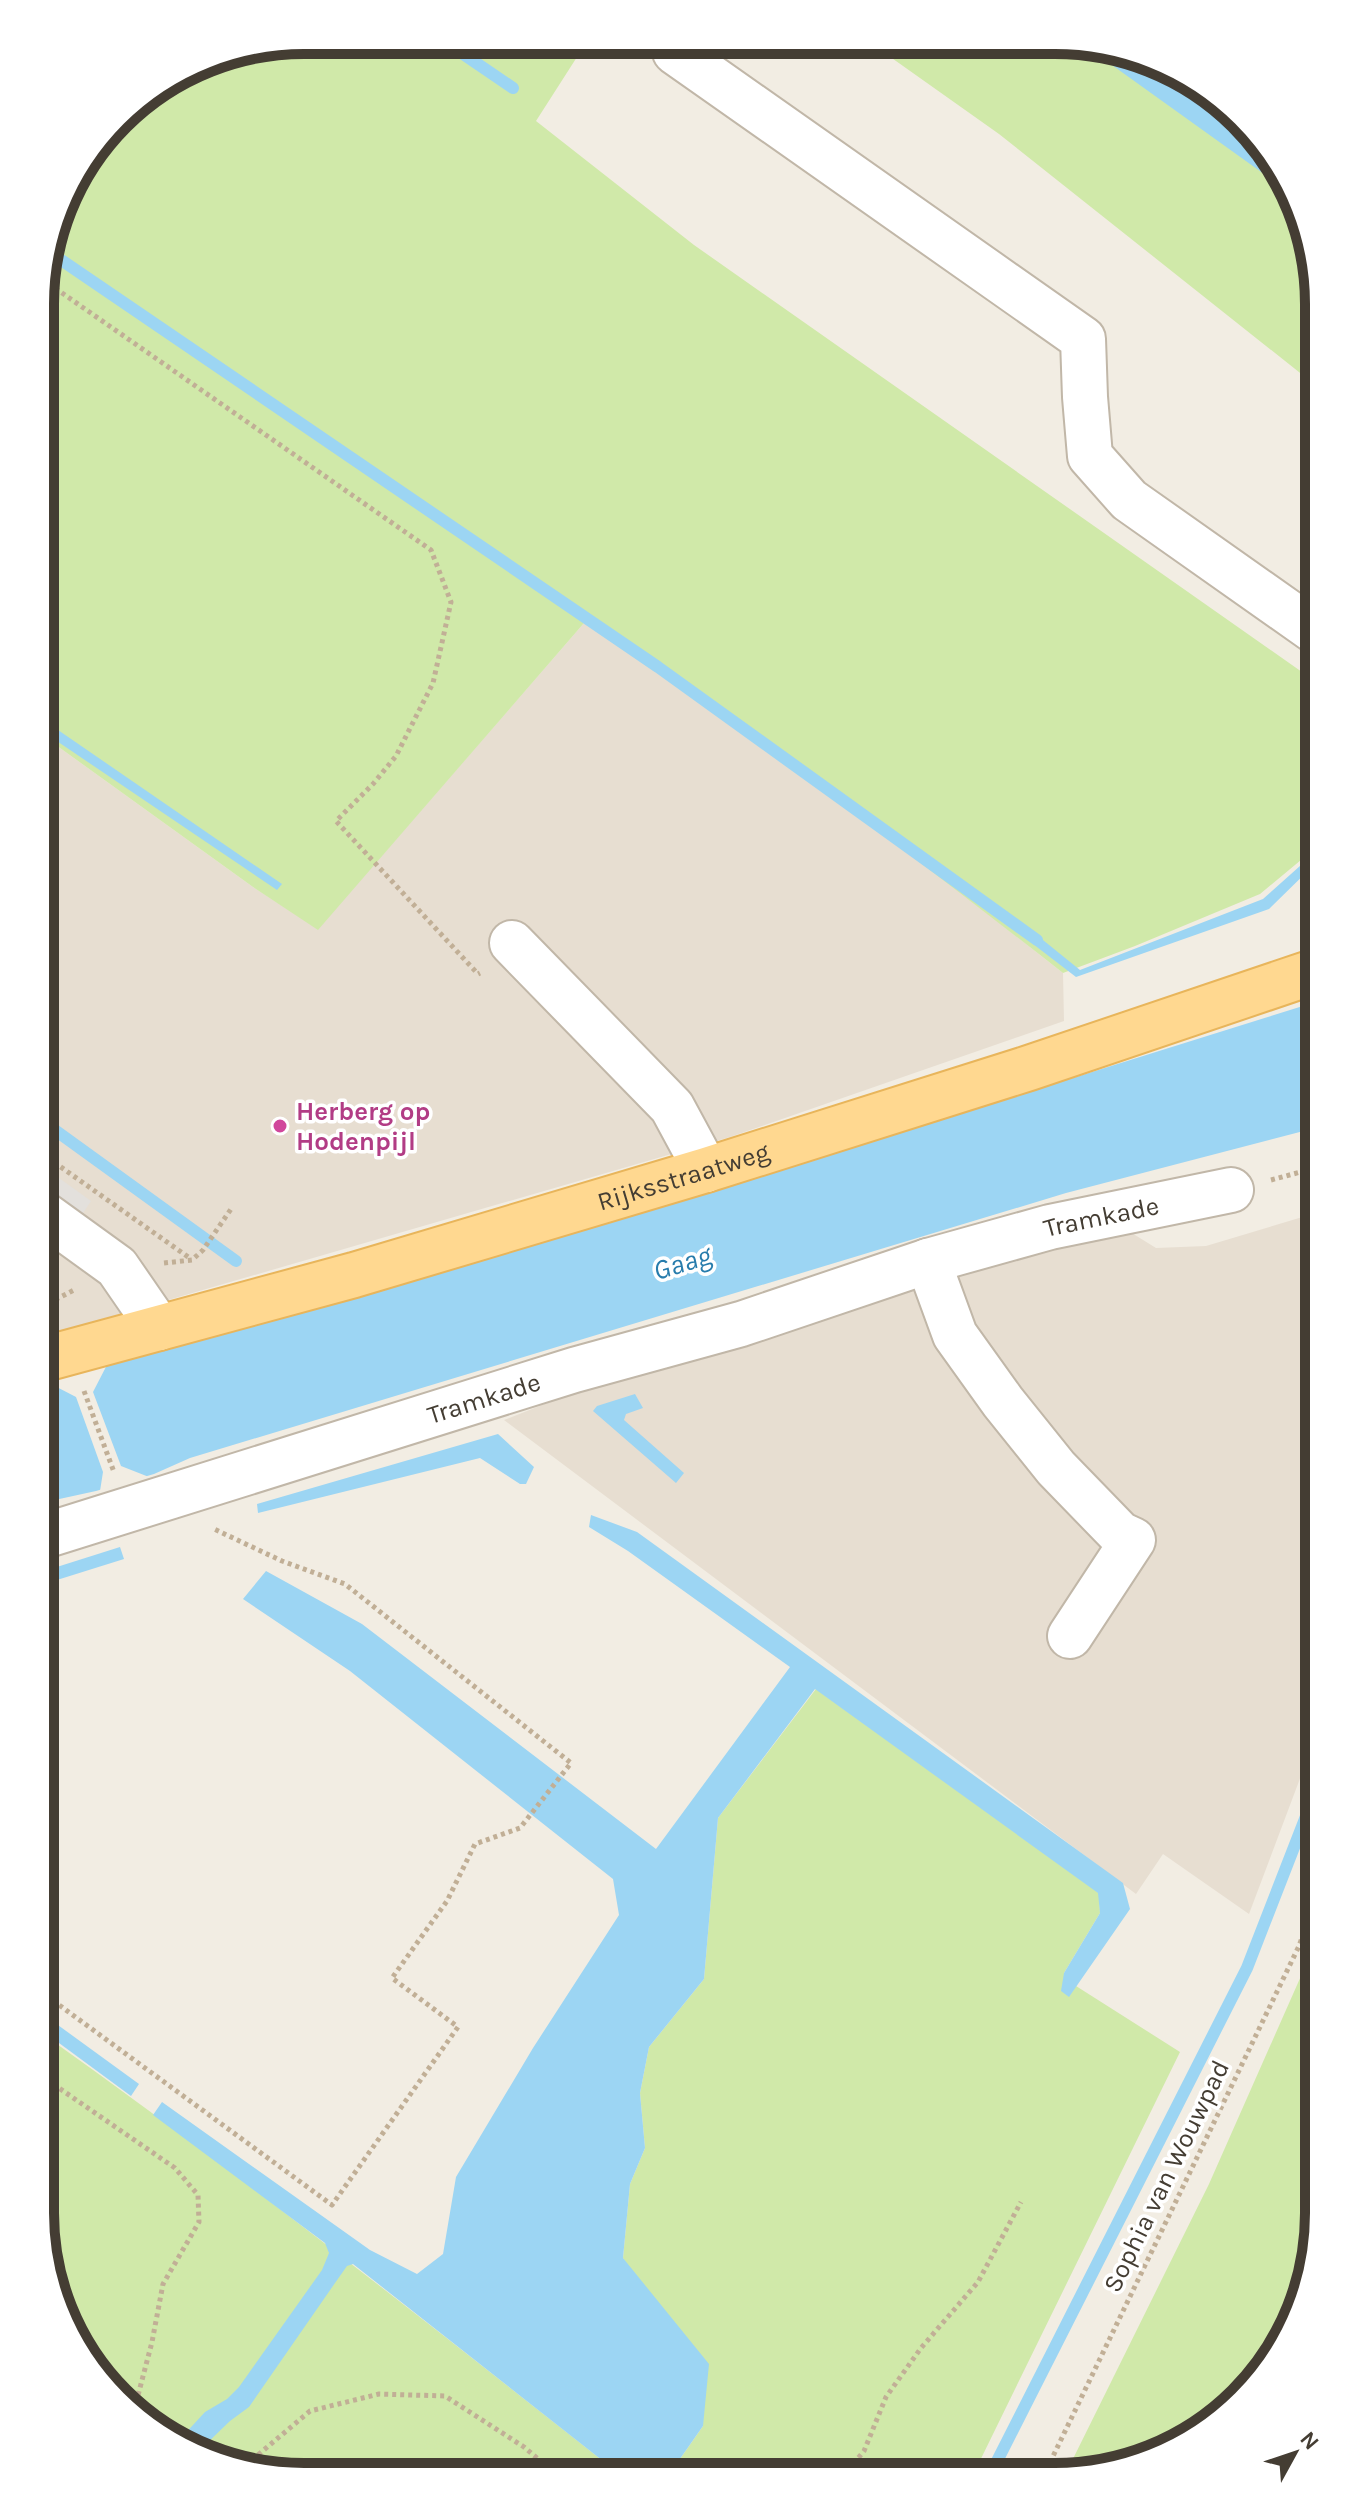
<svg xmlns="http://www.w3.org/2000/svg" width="1359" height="2517" font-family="Karla,sans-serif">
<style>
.residential{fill:#e7ded1}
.green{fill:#d0e9a9}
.parking{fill:#e3e0dc}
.water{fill:#9cd5f3}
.pier{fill:#f2ede3}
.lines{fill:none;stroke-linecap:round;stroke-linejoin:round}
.stream{stroke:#9cd5f3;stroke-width:12}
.minor-casing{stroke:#c1b7a8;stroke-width:48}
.major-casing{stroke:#e8b55b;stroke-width:48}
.path{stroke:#c1af96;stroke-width:5;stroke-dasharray:4 4;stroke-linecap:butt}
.minor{stroke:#fff;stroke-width:44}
.major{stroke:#ffd890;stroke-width:44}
.hotel-dot{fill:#d1479c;stroke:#fff;stroke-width:3}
.labels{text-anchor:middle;stroke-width:7;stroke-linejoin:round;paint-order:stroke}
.hotel-label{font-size:26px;font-weight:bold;fill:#b23c85;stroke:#fff;text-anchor:start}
.street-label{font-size:26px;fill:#443d33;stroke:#fff}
.water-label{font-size:28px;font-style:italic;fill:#277cac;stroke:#fff}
.rim{fill:none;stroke:#443d33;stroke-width:10}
</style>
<rect width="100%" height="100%" fill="#f2ede3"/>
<!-- residential -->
<g class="residential">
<polygon points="584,623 756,739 919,860 1063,973 1064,1021 730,1137 41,1337 42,735 253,887 318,929"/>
<polygon points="1319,1212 1319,1728 1249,1914 1163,1854 1136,1894 504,1420 565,1396 1114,1222 1156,1248 1206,1246"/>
</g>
<!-- green -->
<g class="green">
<path d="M304 40 590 42 577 57 536 121 694 245 1319 684V845L1260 894 1135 946 1063 973C907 851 750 731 584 623L318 930 253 887 42 735V270L67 187 130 106 204 60Z"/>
<polygon points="872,44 1106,45 1218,100 1231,109 1305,219 1319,304 1319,388 999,134"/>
<polygon points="816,1689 1099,1893 1100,1913 1064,1973 1069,1996 1076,1986 1180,2052 972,2477 668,2476 703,2426 623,2258 630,2184 645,2148 640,2093 649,2047 704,1979 718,1818"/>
<polygon points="1318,1931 1318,2231 1299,2313 1264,2374 1215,2423 1140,2463 1065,2475 1209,2184 1309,1958"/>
<path d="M40 2032C239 2173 430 2325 622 2476L269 2475 143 2422 85 2360 54 2298 40 2213Z"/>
</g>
<!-- parking -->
<polygon class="parking" points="41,1165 91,1201 70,1233 41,1212"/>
<!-- water -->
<g class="water">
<polygon points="1084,45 1106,45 1229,105 1285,189"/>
<polygon points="42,719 282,884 277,890 42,731"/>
<polygon points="1319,849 1319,860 1269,909 1076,977 1033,944 1038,936 1080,970 1263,899"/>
<polygon points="1319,1001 1319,1127 1066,1193 190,1458 154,1474 96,1491 41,1503 41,1391 47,1389 49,1385 112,1363 855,1146"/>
<polygon points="635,1394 643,1408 626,1414 624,1420 684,1473 676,1483 593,1411 597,1406"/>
<polygon points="498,1434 534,1467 526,1484 520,1484 480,1458 258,1513 257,1504"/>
<polygon points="591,1515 637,1532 1123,1883 1130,1909 1069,1997 1061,1991 1064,1973 1100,1913 1098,1893 815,1689 718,1818 704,1979 649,2047 640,2093 645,2148 630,2184 623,2258 709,2364 703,2426 668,2476 622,2476 353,2264 347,2266 335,2283 249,2407 230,2421 203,2447 181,2438 205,2412 227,2399 239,2387 322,2270 329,2253 325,2243 153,2115 162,2102 370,2250 417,2274 443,2254 456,2177 533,2048 619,1915 613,1879 350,1671 243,1599 266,1571 362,1624 656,1849 790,1667 628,1551 589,1527"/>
<polygon points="120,1547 124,1559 41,1585 41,1572"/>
<polygon points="40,2012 139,2084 131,2096 40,2029"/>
</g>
<!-- pier -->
<polygon class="pier" points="109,1361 93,1392 121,1466 149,1477 100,1491 103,1472 76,1397 49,1383"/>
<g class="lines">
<!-- stream -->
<g class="stream">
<polyline points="444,41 513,88"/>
<polyline points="48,251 658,667 1037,940"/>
<polyline points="41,1120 236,1261"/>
<polyline points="989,2477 1247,1968 1319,1783"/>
</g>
<!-- minor casing -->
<g class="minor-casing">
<g id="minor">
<polyline points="675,52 1083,339 1085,397 1090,456 1129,500 1319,634"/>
<polyline points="512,943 672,1107 706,1170"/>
<polyline points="41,1212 117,1267 159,1328"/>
<polyline points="928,1261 955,1335 1003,1402 1056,1468 1120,1534 1133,1540 1070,1636"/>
<path id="s1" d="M41 1537 574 1370 741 1324 928 1261 1050 1227 1231 1190"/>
</g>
</g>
<!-- major casing -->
<g class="major-casing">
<g id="major">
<path id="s2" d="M41 1360 354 1275 706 1170 1029 1068 1319 970"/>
</g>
</g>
<!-- path -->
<g class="path">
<polyline points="42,279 431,550 451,602 433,683 396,756 373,784 336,821 478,974 480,973"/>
<polyline points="41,1153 191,1259"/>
<polyline points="1271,1180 1319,1167"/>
<polyline points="164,1263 192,1260 203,1250 231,1209"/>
<polyline points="41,1307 76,1289"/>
<polyline points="84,1391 114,1472"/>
<polyline points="40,1991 332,2205 458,2027 392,1978 447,1901 475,1844 520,1828 571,1763 345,1584 282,1561 214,1529"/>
<polyline points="40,2075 175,2168 198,2195 199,2222 163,2284 152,2342 136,2403 131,2409"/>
<polyline points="246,2465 310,2411 379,2394 445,2396 524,2447 558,2476"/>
<polyline points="843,2476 864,2451 886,2397 921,2348 978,2282 1021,2202"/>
<polyline points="1043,2477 1299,1946 1319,1891"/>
</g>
<!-- minor -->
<use href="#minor" class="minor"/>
<!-- major -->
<use href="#major" class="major"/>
</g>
<!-- markers -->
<circle class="hotel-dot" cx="280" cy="1126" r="8"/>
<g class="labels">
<!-- hotel labels -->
<g class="hotel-label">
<text x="296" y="1120">Herberg op<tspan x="296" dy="30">Hodenpijl</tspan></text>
</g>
<!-- street labels -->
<g class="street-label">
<text dy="9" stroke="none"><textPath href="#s2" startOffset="668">Rijksstraatweg</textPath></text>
<text dy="9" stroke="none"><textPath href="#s1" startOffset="1108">Tramkade</textPath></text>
<text dy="9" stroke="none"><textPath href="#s1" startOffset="464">Tramkade</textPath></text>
<text transform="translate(1166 2176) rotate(-64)" y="9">Sophia van Wouwpad</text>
</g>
<!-- water labels -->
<g class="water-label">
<text transform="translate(682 1262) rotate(-17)" y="10">Gaag</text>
</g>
</g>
<!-- crop -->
<path d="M0 0H1359V2517H0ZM304 54H1055A250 250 0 0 1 1305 304V2213A250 250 0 0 1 1055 2463H304A250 250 0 0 1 54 2213V304A250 250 0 0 1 304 54Z" fill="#fff" fill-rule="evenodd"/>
<path class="rim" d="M304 54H1055A250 250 0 0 1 1305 304V2213A250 250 0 0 1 1055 2463H304A250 250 0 0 1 54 2213V304A250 250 0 0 1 304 54Z"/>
<!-- north arrow -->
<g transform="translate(1295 2453) rotate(50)" stroke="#ffffff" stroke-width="6" paint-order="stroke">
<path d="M0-6L14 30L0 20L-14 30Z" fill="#443d33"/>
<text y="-12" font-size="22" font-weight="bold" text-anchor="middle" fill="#443d33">N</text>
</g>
</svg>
